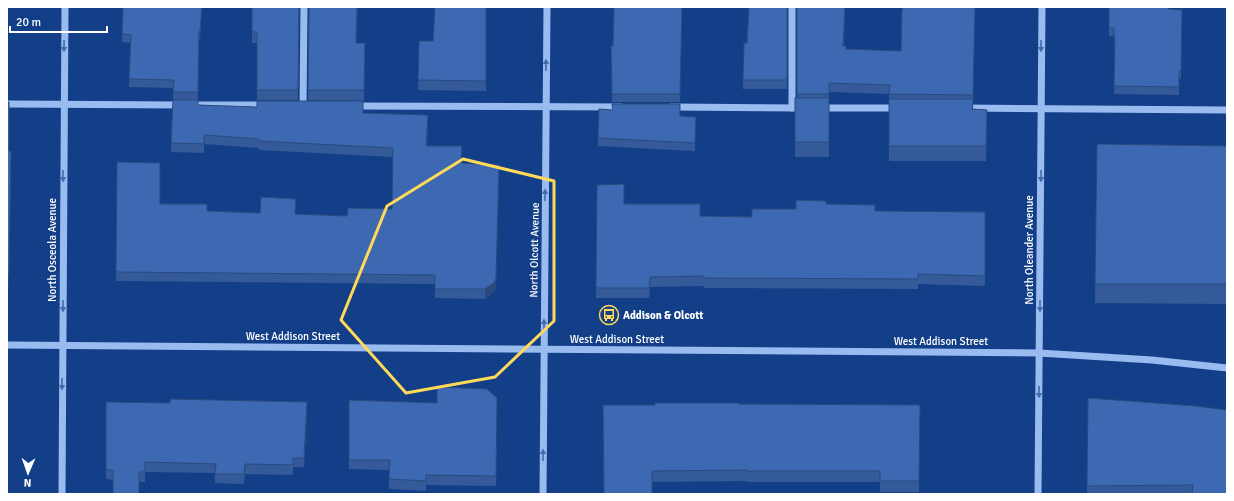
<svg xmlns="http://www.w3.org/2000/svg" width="1234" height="501" font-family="Signika,sans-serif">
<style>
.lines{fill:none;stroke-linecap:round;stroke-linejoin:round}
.minor{stroke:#99bbf0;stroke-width:7}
.wall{fill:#345a99}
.shaded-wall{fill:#2a4a7d}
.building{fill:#3c69b2;stroke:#2a4a7d}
.oneway{fill:#426aac}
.marked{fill:none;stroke:#ffd958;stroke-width:3;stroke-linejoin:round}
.labels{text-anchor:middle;stroke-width:3.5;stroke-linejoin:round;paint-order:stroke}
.street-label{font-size:11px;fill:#fff;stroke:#133f88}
.poi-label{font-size:11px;font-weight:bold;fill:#fff;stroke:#133f88;text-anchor:start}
</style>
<rect width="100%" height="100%" fill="#133f88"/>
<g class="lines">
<!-- minor -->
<g class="minor">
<polyline points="7,104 181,105"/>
<polyline points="197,105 267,105"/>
<polyline points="303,106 304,7"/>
<polyline points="355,106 621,107"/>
<polyline points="671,107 805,108"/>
<polyline points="792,108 792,7"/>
<polyline points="819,108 899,108"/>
<polyline points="963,108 1227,110"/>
<polyline points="7,345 1039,353 1152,360 1227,368"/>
<polyline points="62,494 65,7"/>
<polyline points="543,494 547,7"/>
<polyline points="1038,494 1042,7"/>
</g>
</g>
<!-- wall -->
<g class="wall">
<polygon points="123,7 202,7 200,39 199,39 198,100 173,100 173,88 129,87 130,43 122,42"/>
<polygon points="252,7 299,7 298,100 257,100 257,43 252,43"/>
<polygon points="309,7 356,43 365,54 364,101 308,100"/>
<polygon points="486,7 486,91 418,90 419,41 433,41"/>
<polygon points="682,7 680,102 612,102 611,46 613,46"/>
<polygon points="787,7 787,89 743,89 743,80 747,43"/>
<polygon points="797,7 845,7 844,46 846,49 901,51 975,7 973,109 987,110 986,161 889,161 889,94 829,92 829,157 795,157 795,98 797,98"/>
<polygon points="1109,7 1182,10 1181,79 1179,79 1179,95 1114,94 1115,46 1114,46 1114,36 1109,36"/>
<polygon points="198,105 363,113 428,125 427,146 461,163 499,175 496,287 494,292 485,299 435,298 435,284 116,281 117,162 160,204 207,211 347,216 392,209 393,157 259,150 259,148 204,144 204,153 171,152 171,143"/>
<polygon points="680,116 696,117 695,151 598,146 598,138"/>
<polygon points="1097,144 1227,146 1227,304 1095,303"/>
<polygon points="597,185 624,204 700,216 752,217 826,204 875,211 985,212 985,286 918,284 918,289 704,288 704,286 650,287 649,298 596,298"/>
<polygon points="497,398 496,486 426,485 426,491 389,489 389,470 349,469 349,400 437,403"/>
<polygon points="1088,398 1227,494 1192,494 1192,493 1087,494"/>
<polygon points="106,402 307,411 304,467 293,467 293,475 245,474 244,484 215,483 215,473 145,472 145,482 139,482 106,479"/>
<polygon points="739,404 920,405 919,492 880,492 880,482 747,482 747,481 652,482 604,494 655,405"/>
</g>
<!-- shaded-wall -->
<g class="shaded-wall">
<polygon points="357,7 358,7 356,53 356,43"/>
<polygon points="11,151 9,285 7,287 7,275"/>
<polygon points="499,175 496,287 494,292 485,299 485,289"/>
<polygon points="307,402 307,411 304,467 304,458"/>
</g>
<!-- building -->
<g class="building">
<polygon points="123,7 202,7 200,31 199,31 198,92 173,92 174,80 129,79 131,35 122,34"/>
<polygon points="252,7 299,7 298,90 257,90 257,32 252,32"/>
<polygon points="309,7 357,7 356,43 365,43 364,90 308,90"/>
<polygon points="435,7 486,7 486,81 418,80 419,41 433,41"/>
<polygon points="614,7 682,7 680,94 612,94 611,46 613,46"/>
<polygon points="749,7 787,7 787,80 743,80 744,43 747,43"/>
<polygon points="797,7 845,7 843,46 846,46 846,49 901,51 902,8 904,8 904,7 975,7 973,95 889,94 890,85 829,83 829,94 797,94"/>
<polygon points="1109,7 1168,7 1168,9 1182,10 1181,71 1179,71 1179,87 1114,86 1115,38 1114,38 1114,28 1109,28"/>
<rect x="795" y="98" width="34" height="44"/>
<polygon points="889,99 973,99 972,109 987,110 986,146 889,146"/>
<polygon points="173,100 198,100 198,105 257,107 257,101 363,101 363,113 428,115 426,146 462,146 461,163 499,165 496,278 494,283 485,289 435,289 435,275 116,272 117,162 160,163 160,204 207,204 207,211 260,213 261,197 296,199 295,214 347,216 348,208 392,209 393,148 259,141 259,139 204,135 204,144 171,143"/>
<polygon points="7,102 9,102 9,151 11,151 9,274 7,275"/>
<polygon points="612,104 680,104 680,116 696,117 695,143 598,138 599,109 613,110"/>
<polygon points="1097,144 1227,146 1227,284 1095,284"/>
<polygon points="624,184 624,204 700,204 700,216 752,217 752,209 796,209 796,200 826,201 826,204 875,205 875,211 985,212 985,276 918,274 918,279 704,278 704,276 650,277 649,288 596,288 597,185"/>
<polygon points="437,387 487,389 497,398 496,476 426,475 426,481 389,479 390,460 349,460 349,400 437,403"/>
<polygon points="1088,398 1196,406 1227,410 1227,494 1202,494 1192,493 1193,485 1087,486"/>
<polygon points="170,399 307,402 304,458 293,458 293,465 245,464 244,474 215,474 216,464 145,462 145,472 139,472 139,494 113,494 113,470 106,470 106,402 170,403"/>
<polygon points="655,403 739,403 739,404 920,405 919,481 880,481 880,471 747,471 747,470 652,471 652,494 604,494 603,405 655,405"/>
</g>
<!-- one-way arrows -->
<defs><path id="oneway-solid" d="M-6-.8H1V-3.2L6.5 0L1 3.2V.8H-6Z"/></defs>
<g class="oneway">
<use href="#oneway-solid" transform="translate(64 46) rotate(90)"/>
<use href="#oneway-solid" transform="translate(1041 46) rotate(90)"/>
<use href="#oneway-solid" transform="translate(546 65) rotate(-89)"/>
<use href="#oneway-solid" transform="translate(63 176) rotate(90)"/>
<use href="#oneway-solid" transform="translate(1041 176) rotate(90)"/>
<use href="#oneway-solid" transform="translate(545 195) rotate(-89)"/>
<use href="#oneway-solid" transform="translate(63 306) rotate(90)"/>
<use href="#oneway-solid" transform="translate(1040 306) rotate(90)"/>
<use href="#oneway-solid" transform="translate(544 325) rotate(-90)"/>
<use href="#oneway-solid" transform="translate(62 384) rotate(90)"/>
<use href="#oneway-solid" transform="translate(1039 392) rotate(90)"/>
<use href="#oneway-solid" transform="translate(543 455) rotate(-90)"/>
</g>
<!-- marked area -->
<path class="marked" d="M463 159 554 181V321L495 377 406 393 341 320 387 206Z"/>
<!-- icons -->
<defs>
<g id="bus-ring" transform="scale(1)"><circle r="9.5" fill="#133f88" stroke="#ffd958" stroke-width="1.5"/><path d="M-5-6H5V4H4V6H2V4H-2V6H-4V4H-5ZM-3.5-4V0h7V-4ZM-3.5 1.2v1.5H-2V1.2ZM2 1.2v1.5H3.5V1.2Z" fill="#ffd958"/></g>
</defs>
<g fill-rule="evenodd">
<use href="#bus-ring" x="609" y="315"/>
</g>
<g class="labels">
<!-- street labels -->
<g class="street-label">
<text transform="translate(52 250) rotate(-90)" y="4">North Osceola Avenue</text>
<text transform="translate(534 250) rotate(-89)" y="4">North Olcott Avenue</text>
<text transform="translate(1029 250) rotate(-90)" y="4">North Oleander Avenue</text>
<text x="293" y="340">West Addison Street</text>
<text x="617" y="343">West Addison Street</text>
<text x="941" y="345">West Addison Street</text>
</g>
<!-- poi labels -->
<g class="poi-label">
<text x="623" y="319">Addison &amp; Olcott</text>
</g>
</g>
<!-- border -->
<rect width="1234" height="501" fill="none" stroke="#ffffff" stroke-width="16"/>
<!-- north arrow -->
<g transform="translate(28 473) rotate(182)" stroke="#133f88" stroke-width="3" paint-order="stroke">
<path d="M0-3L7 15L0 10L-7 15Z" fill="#ffffff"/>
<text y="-6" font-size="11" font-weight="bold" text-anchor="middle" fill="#ffffff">N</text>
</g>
<!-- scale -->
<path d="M10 26v6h97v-6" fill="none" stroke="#ffffff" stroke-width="2"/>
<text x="16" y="26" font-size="12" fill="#ffffff" stroke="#133f88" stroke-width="3" paint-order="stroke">20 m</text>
</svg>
